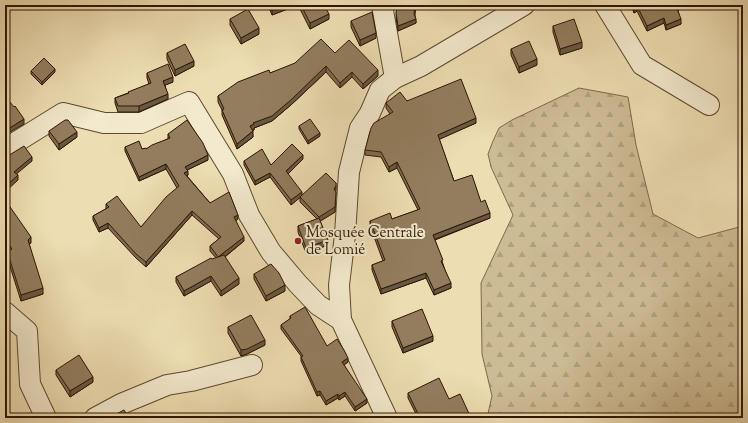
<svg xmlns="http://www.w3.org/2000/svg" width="748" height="423" font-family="'Sorts Mill Goudy',serif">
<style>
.forest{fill:url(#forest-firs);stroke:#7e684c}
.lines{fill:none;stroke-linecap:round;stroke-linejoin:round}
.street-casing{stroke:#5e482f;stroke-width:22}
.street{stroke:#f3e9cd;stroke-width:20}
.wall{fill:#7e6c51;stroke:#2f1603}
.shaded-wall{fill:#665842;stroke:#2f1603}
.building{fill:#927d5e;stroke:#2f1603}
.poi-dot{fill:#8f2418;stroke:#f3e9cd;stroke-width:1.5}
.labels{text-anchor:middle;stroke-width:4;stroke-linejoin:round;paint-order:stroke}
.poi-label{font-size:15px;fill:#2f1603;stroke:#f3e9cd;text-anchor:start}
</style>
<defs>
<pattern id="forest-firs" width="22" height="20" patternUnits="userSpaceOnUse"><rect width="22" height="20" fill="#cdbb94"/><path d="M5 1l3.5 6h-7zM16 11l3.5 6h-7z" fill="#b0a07e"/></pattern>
</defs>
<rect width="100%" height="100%" fill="#edddb2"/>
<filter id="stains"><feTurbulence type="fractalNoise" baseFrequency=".005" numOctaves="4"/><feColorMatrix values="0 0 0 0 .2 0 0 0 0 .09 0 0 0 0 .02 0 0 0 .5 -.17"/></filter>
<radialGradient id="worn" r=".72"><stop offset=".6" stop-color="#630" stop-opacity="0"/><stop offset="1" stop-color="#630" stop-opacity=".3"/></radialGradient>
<!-- forest -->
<polygon class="forest" points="579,88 628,97 636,145 653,214 698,238 743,226 743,418 487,418 492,396 482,354 481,283 513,215 491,167 488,154 493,141 499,128 512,120"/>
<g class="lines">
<!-- street casing -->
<g class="street-casing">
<g id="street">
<polyline points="382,5 395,78"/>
<polyline points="605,5 642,65 709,105"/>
<polyline points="5,149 63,113 104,123 141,123 189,102 233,174 249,215 271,252 298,284 318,305 341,320"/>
<polyline points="5,312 27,331 30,384 46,418"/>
<polyline points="95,418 121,404 167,385 191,381 252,365"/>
<polyline points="387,418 341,320 339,285 345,235 349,172 360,128 370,113 380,90 395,78 421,66 504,17 524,5"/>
</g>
</g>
<!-- street -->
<use href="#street" class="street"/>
</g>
<!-- wall -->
<g class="wall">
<polygon points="268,5 298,5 272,15"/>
<polygon points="298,5 324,5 329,19 310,29"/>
<polygon points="397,5 416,5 415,15 416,23 398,31 396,18"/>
<polygon points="631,5 690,5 678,10 681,24 666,30 664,23 647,31 637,11 634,13"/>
<polygon points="230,19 259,34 241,44 230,25"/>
<polygon points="351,21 376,38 360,46 351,27"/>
<polygon points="553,26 582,48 560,55 553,32"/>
<polygon points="511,49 537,65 519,73 511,55"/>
<polygon points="167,53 194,66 175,76 167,59"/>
<polygon points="335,53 378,76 363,89 352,77 340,88 326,72 292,104 272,121 254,128 254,130 252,130 253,137 237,149 222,115 222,110 218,102 218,96 270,73"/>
<polygon points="31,71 55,72 42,85 31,74"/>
<polygon points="147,73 173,82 165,85 168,99 139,112 118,112 115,103 115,98 128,93 149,84 147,78"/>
<polygon points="407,101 476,123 439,139 454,181 481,202 490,218 435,240 451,288 434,295 426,278 381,294 372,270 372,265 383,261 370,226 370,221 392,219 418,210 397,168 389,172 381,157 365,155 365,150 390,114 386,108 386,103"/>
<polygon points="299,126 320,136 308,144 299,129"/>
<polygon points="49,131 77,137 59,150 49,136"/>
<polygon points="168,134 208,160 187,170 188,175 187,176 210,203 238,219 235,221 244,241 225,257 239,284 221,296 211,281 184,296 176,282 176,277 216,258 210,251 210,246 219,239 192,215 146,267 136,258 108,228 99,232 93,220 93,216 106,209 106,204 141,227 177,188 166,169 139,181 125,151 125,147 142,149 146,149 168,139"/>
<polygon points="303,159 288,174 302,196 336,183 335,212 320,221 328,245 306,253 298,232 298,226 317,219 300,202 300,197 291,205 270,177 255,185 244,165 244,161 271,165"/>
<polygon points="5,207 31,243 29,244 43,294 21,301 7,257 7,251 9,250 5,244"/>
<polygon points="254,274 285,291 266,301 254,279"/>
<polygon points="290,316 327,346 348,362 344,365 367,403 355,411 345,396 339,400 338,398 326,405 320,395 317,396 301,361 301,356 281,329 281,325 290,319"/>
<polygon points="392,321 433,341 403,353 392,327"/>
<polygon points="228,327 265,345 247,354 241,356 228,333"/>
<polygon points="56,370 93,382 70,397 56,375"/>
<polygon points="408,393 449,399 471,418 418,418 408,398"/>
</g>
<!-- shaded-wall -->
<g class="shaded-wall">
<polygon points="284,5 298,5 272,15 272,10"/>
<polygon points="678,5 690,5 676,11 676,6"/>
<polygon points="637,6 637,11 634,13 634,8"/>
<polygon points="329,14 329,19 310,29 310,23"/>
<polygon points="664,18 664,23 647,31 647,26"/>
<polygon points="416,19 416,23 398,31 398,26"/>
<polygon points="681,19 681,24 666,30 666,25"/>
<polygon points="259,28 259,34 241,44 241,38"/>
<polygon points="376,33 376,38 360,46 360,40"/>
<polygon points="582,42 582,48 560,55 560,49"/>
<polygon points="537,59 537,65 519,73 519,67"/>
<polygon points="194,61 194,66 175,76 175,70"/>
<polygon points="326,66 326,72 292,104 272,121 254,128 254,130 250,132 250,126 253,123"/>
<polygon points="55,69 55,72 42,85 42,82"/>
<polygon points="378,70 378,76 363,89 363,84"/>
<polygon points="352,72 352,77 340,88 340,83"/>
<polygon points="173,77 173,82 163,86 163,81"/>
<polygon points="168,94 168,99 139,112 139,106"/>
<polygon points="476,118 476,123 438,140 438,135"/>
<polygon points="24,119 24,124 5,135 5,131"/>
<polygon points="253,131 253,137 237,149 237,144"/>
<polygon points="77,132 77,137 59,150 59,144"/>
<polygon points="320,133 320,136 308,144 308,141"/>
<polygon points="208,155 208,160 185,171 185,167"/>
<polygon points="303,155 303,159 286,176 286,171"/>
<polygon points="32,157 32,161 14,176 14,172"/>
<polygon points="397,162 397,168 389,172 389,167"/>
<polygon points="166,164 166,169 139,181 139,177"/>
<polygon points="188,171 188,175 184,177 184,173"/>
<polygon points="270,173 270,177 255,185 255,181"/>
<polygon points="18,175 18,180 5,192 5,187"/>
<polygon points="336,186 336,191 334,194 334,189"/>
<polygon points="302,192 302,196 291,205 291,200"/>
<polygon points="336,192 335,212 319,222 319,217"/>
<polygon points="192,211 192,215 146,267 146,262"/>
<polygon points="490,213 490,218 433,240 433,235"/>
<polygon points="238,215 238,219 234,222 234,217"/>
<polygon points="108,223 108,228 99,232 99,228"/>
<polygon points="31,237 31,243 28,245 28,240"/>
<polygon points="244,237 244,241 218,262 218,257"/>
<polygon points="328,240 328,245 306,253 306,248"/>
<polygon points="426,273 426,278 381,294 381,289"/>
<polygon points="211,276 211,281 184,296 184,291"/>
<polygon points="239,278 239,284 221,296 221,291"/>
<polygon points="451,283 451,288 434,295 434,290"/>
<polygon points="285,285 285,291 266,301 266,296"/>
<polygon points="43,288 43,294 21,301 21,295"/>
<polygon points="433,336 433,341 403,353 403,348"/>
<polygon points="265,340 265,345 247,354 241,356 241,350"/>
<polygon points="348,358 348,362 342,366 342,362"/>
<polygon points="93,377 93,382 70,397 70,391"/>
<polygon points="320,391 320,395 317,396 317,392"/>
<polygon points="345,392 345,396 339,400 339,396"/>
<polygon points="338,394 338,398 326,405 326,401"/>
<polygon points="367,399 367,403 355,411 355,407"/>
</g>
<!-- building -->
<g class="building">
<polygon points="270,5 284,5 272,10"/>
<polygon points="301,5 324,5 329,14 310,23"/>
<polygon points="397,5 415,5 414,14 416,19 398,26 396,13"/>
<polygon points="633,5 678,5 676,6 681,19 666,25 664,18 647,26 637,6 634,8"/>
<polygon points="248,9 259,28 241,38 230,19"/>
<polygon points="372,12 376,33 360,40 351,21"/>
<polygon points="574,19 582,42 560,49 553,26"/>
<polygon points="321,39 335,53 349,40 378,70 363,84 352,72 340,83 326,66 292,99 272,116 253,123 254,124 250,126 253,131 237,144 222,110 224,109 218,96 238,82 269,70 270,73 295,63"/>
<polygon points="529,41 537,59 519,67 511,49"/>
<polygon points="185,44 194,61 175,70 167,53"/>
<polygon points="44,58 55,69 42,82 31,71"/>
<polygon points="168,64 173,77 163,81 168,94 139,106 118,106 115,98 129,93 128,92 151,83 147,73"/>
<polygon points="461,79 476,118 438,135 454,181 472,175 481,202 485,200 490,213 433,235 443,260 441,261 451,283 434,290 426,273 381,289 372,265 385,260 370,221 390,213 392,219 420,209 397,162 389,167 381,152 365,150 371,128 374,123 393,112 386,103 400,92 407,101"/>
<polygon points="5,96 14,107 15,106 24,119 5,131"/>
<polygon points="310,119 320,133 308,141 299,126"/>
<polygon points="65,120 68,120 77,132 59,144 49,131"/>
<polygon points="187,120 203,143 208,155 185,167 188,171 184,173 210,203 229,192 238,215 234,217 244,237 218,257 210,246 221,237 192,211 146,262 136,254 108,223 99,228 93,216 109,207 106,204 117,196 141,227 166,197 179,186 166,164 139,177 125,147 139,141 142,149 146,148 146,149 152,145 170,138 168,134"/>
<polygon points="292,144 303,155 286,171 302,192 291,200 270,173 255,181 244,161 262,149 271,165"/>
<polygon points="24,146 32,157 14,172 18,175 5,187 5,156 11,154"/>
<polygon points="326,173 336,183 336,186 334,189 336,192 335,207 319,217 300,197"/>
<polygon points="8,204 31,237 28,240 43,288 21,295 7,251 12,249 5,239 5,207"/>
<polygon points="319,218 328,240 306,248 298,226"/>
<polygon points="224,255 239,278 221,291 211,276 184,291 176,277 211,258 212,259"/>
<polygon points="271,264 279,273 285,285 266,296 254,274"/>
<polygon points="305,307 327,346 337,339 344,350 348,358 342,362 367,399 355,407 345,392 339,396 338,394 326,401 320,391 317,392 301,357 303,356 281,325 291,318 290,316"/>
<polygon points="422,309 433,336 403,348 392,321"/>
<polygon points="251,315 265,340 247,349 241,350 228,327"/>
<polygon points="79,355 93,377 70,391 56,370"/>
<polygon points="439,378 449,399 460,394 471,418 420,418 408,393"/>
<polygon points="124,410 129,418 109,418"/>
</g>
<!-- markers -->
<circle class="poi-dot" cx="298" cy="241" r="4"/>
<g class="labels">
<!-- poi labels -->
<g class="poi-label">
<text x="306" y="237">Mosquée Centrale<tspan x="306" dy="17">de Lomié</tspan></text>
</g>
</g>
<!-- margin -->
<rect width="748" height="423" fill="none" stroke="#edddb2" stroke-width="20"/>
<rect x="6" y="6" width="736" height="411" fill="none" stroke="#2f1603" stroke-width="2"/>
<rect x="10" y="10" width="728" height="403" fill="none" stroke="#2f1603"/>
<rect width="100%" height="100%" filter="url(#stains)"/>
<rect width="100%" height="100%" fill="url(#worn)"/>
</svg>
